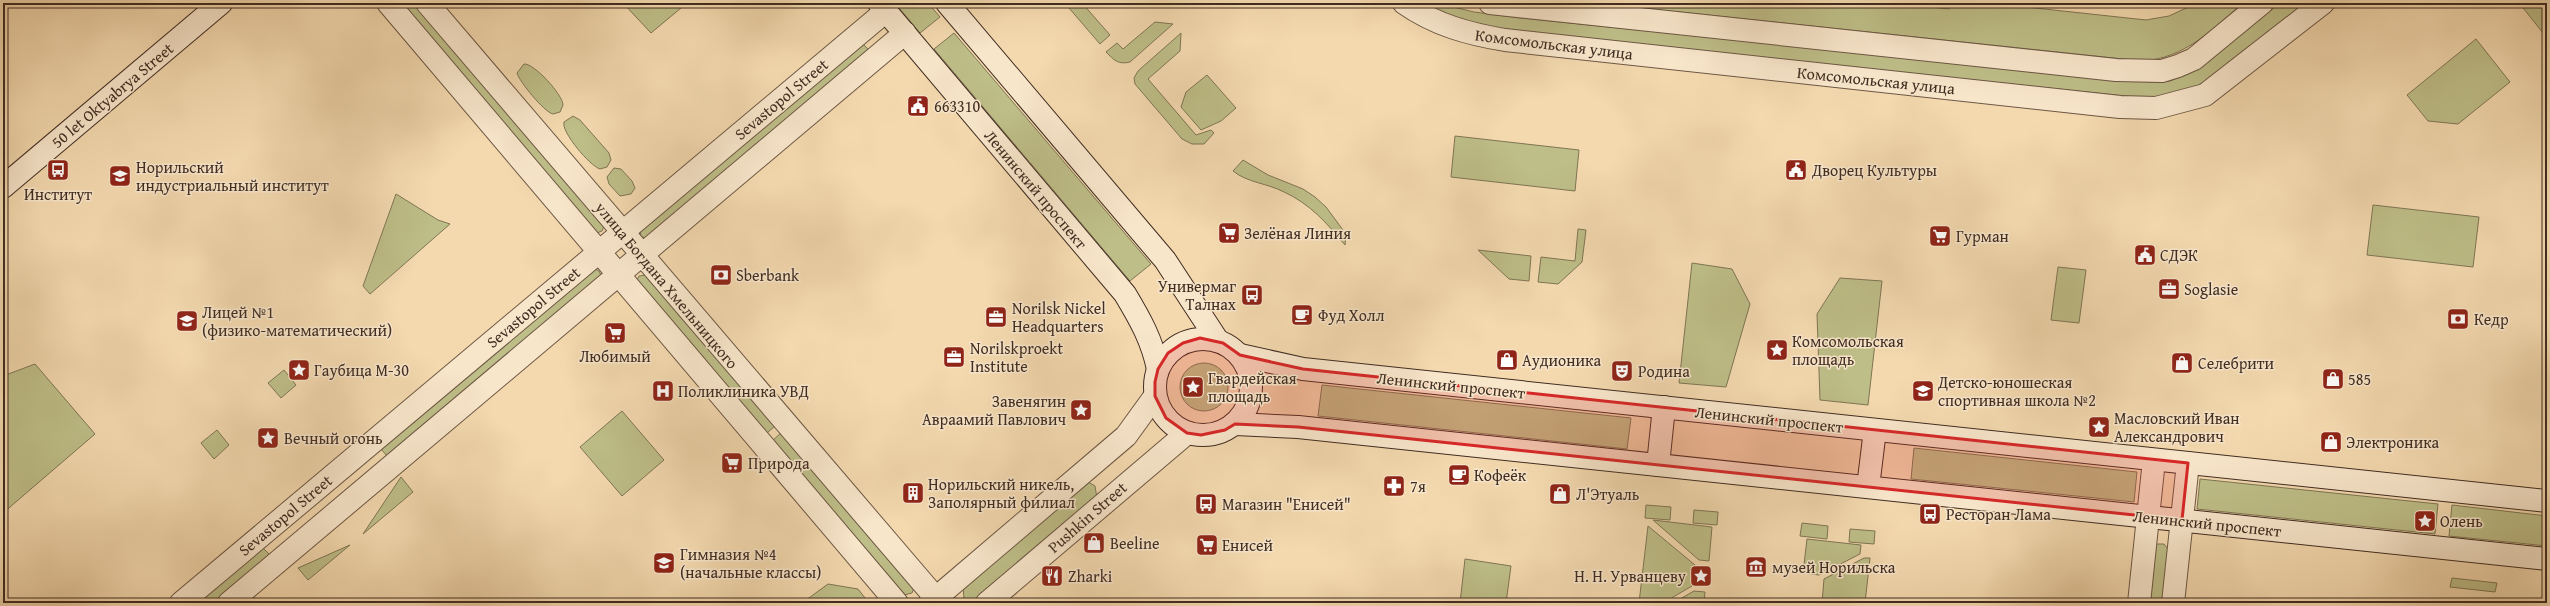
<svg xmlns="http://www.w3.org/2000/svg" width="2550" height="606" font-family="'Gentium Book Plus',serif">
<style>
.green{fill:#bebe88;stroke:#7f7554}
.lines{fill:none;stroke-linecap:round;stroke-linejoin:round}
.tertiary-casing{stroke:#6d5744;stroke-width:24}
.secondary-casing{stroke:#402c21;stroke-width:24}
.tertiary{stroke:#f8e6cb;stroke-width:22}
.secondary{stroke:#f8e6cb;stroke-width:22}
.marked{fill:#d62828;fill-opacity:0.2;stroke:#d62828;stroke-width:3;stroke-linejoin:round}
.labels{text-anchor:middle;stroke-width:3;stroke-linejoin:round;paint-order:stroke}
.street-label{font-size:16px;fill:#402c21;stroke:#f8e6cb}
.poi-label{font-size:16px;fill:#402c21;stroke:#f8e6cb;text-anchor:start}
</style>
<rect width="100%" height="100%" fill="#f4d9af"/>
<filter id="stains"><feTurbulence type="fractalNoise" baseFrequency=".005" numOctaves="4"/><feColorMatrix values="0 0 0 0 .2 0 0 0 0 .09 0 0 0 0 .02 0 0 0 .5 -.17"/></filter>
<radialGradient id="worn" r=".72"><stop offset=".6" stop-color="#630" stop-opacity="0"/><stop offset="1" stop-color="#630" stop-opacity=".3"/></radialGradient>
<!-- green -->
<g class="green">
<polygon points="398,3 416,3 602,221 604,226 602,231 597,233"/>
<polygon points="623,3 687,3 651,33"/>
<polygon points="895,3 928,3 940,17 920,33"/>
<polygon points="1067,3 1082,3 1110,35 1100,44 1069,8"/>
<polygon points="1421,3 1437,3 1474,12 1521,18 2150,82 2170,81 2190,73 2280,3 2305,3 2217,74 2198,86 2154,99 1520,33 1458,19"/>
<path d="M1594 3H1894L1949 9 1956 3H1989L2146 20 2169 16 2197 3H2243C2211 30 2186 58 2142 61Z"/>
<polygon points="2547,3 2547,38 2520,4"/>
<path d="M1155 22 1173 24 1130 62C1118 65 1114 60 1106 52L1117 43 1123 49Z"/>
<polygon points="954,33 1151,264 1130,281 934,49"/>
<polygon points="1181,33 1180,51 1148,79 1196,135 1211,130 1214,133 1204,144 1192,144 1182,139 1135,84 1134,78 1138,71"/>
<polygon points="2476,39 2510,82 2458,124 2428,121 2407,95"/>
<polygon points="863,44 870,51 646,239 641,236 640,231"/>
<path d="M524 64C534 63 563 95 563 105L560 112 553 114C544 112 519 81 517 73Z"/>
<polygon points="1207,75 1236,108 1221,121 1201,130 1181,107 1186,92"/>
<path d="M573 116 580 120 609 153 611 160 607 167 600 169C590 166 561 132 564 122Z"/>
<polygon points="1455,136 1579,150 1575,191 1451,177"/>
<path d="M1243 160 1268 175 1303 189 1315 197 1326 207 1346 234 1345 245C1328 224 1309 203 1284 192 1267 183 1248 183 1233 171Z"/>
<polygon points="614,168 621,169 632,181 635,188 631,194 620,196 609,184 607,177"/>
<polygon points="396,194 438,220 450,224 370,294 363,286"/>
<polygon points="2373,205 2479,217 2473,267 2367,255"/>
<polygon points="1578,229 1586,230 1582,262 1558,284 1538,282 1541,257 1575,261"/>
<polygon points="1478,250 1531,256 1529,281 1509,279"/>
<polygon points="1692,263 1732,269 1750,304 1726,387 1679,383"/>
<polygon points="2058,267 2086,270 2079,323 2051,320"/>
<polygon points="595,269 599,271 601,275 388,457 379,447"/>
<polygon points="646,275 776,425 766,434 637,280 639,276"/>
<polygon points="1840,278 1882,281 1868,405 1820,400 1817,314"/>
<circle cx="1204" cy="387" r="24"/>
<polygon points="35,364 95,434 3,513 3,376"/>
<polygon points="284,370 296,385 281,398 268,383"/>
<polygon points="1322,385 1631,418 1627,449 1318,416"/>
<polygon points="622,411 664,460 622,496 580,447"/>
<polygon points="217,430 229,445 214,459 201,443"/>
<polygon points="782,432 914,588 912,593 904,595 772,441"/>
<polygon points="1914,448 2137,472 2134,502 1911,479"/>
<polygon points="401,477 413,492 363,534"/>
<polygon points="2200,479 2438,504 2435,534 2197,509"/>
<polygon points="1088,482 1095,486 1097,498 979,600 971,602 964,598 963,587"/>
<polygon points="1646,505 1671,507 1670,520 1645,518"/>
<polygon points="2452,505 2547,516 2547,546 2449,536"/>
<polygon points="1694,510 1718,512 1717,525 1693,523"/>
<polygon points="1653,520 1712,527 1709,561 1699,560"/>
<polygon points="1802,523 1828,526 1827,539 1800,536"/>
<polygon points="1648,526 1695,565 1692,586 1663,603 1639,603"/>
<polygon points="1850,529 1875,531 1874,544 1849,542"/>
<polygon points="1807,539 1861,545 1860,554 1819,575 1803,573"/>
<polygon points="2158,544 2164,544 2168,549 2164,603 2147,603 2155,545"/>
<polygon points="350,545 308,580 298,568"/>
<polygon points="261,546 271,556 215,603 193,603"/>
<polygon points="1864,558 1870,558 1865,603 1822,603 1824,579"/>
<polygon points="1465,559 1511,566 1506,603 1460,603"/>
<polygon points="2452,578 2497,583 2495,592 2450,587"/>
<polygon points="828,584 858,589 869,603 802,603"/>
<polygon points="1694,591 1705,592 1704,603 1673,603"/>
</g>
<g class="lines">
<!-- tertiary casing -->
<g class="tertiary-casing">
<g id="tertiary">
<polyline points="388,3 897,603"/>
<polyline points="427,3 940,603"/>
<path d="M1404 3C1435 25 1469 34 1505 40L2120 107 2156 108 2205 95 2323 3"/>
<polyline points="1490,3 2116,70 2162,71 2178,66 2194,59 2262,3"/>
<polyline points="181,603 886,11"/>
<polyline points="229,603 905,33"/>
<polyline points="930,603 1126,436 1155,396"/>
<polyline points="987,603 1187,433"/>
<polyline points="2139,603 2154,460"/>
<polyline points="2173,603 2188,463"/>
</g>
</g>
<!-- secondary casing -->
<g class="secondary-casing">
<g id="secondary">
<path d="M879 3 1125 294C1140 319 1152 340 1158 369"/>
<polyline points="947,3 1165,260 1218,341"/>
<polyline points="3,187 221,3"/>
<circle cx="1203" cy="387" r="48"/>
<polyline points="1240,355 1303,369 2547,501"/>
<polyline points="1235,424 1298,427 2547,559"/>
<polyline points="1658,465 1664,407"/>
<polyline points="1868,487 1875,430"/>
</g>
</g>
<!-- tertiary -->
<use href="#tertiary" class="tertiary"/>
<!-- secondary -->
<use href="#secondary" class="secondary"/>
</g>
<!-- marked area -->
<path class="marked" d="M1200 338 1223 343 1240 355 1303 369 2188 463 2182 520 1298 427 1235 424 1225 430 1201 435 1187 433 1166 418 1155 396V382L1158 369 1168 353 1183 343Z"/>
<!-- icons -->
<defs>
<g id="civic-square" transform="scale(1.15)"><rect x="-9" y="-9" width="18" height="18" rx="4" fill="#8f2418" stroke="#f8e6cb"/><path d="M-.6-6.5H3V-4.5H.6V-3L4-1V1h2V6H-6V1h2V-1L-.6-3ZM-1.2 2.5V6h2.4V2.5Z" fill="#fff"/></g>
<g id="bus-square" transform="scale(1.15)"><rect x="-9" y="-9" width="18" height="18" rx="4" fill="#8f2418" stroke="#f8e6cb"/><path d="M-5-6H5V4H4V6H2V4H-2V6H-4V4H-5ZM-3.5-4V0h7V-4ZM-3.5 1.2v1.5H-2V1.2ZM2 1.2v1.5H3.5V1.2Z" fill="#fff"/></g>
<g id="university-square" transform="scale(1.15)"><rect x="-9" y="-9" width="18" height="18" rx="4" fill="#8f2418" stroke="#f8e6cb"/><path d="M0-5L7-2L0 1L-7-2ZM-4 1L0 2.5L4 1V4Q0 6-4 4Z" fill="#fff"/></g>
<g id="supermarket-square" transform="scale(1.15)"><rect x="-9" y="-9" width="18" height="18" rx="4" fill="#8f2418" stroke="#f8e6cb"/><path d="M-6-5.5h2.5l.6 2H6L4.5 2H-2.5L-4.4-4H-6ZM-1.5 3.2a1.3 1.3 0 1 0 .1 0ZM3 3.2a1.3 1.3 0 1 0 .1 0Z" fill="#fff"/></g>
<g id="bank-square" transform="scale(1.15)"><rect x="-9" y="-9" width="18" height="18" rx="4" fill="#8f2418" stroke="#f8e6cb"/><path d="M-6-4H6V4H-6ZM0-2.3a2.3 2.3 0 1 0 0 4.6a2.3 2.3 0 1 0 0-4.6Z" fill="#fff"/></g>
<g id="office-square" transform="scale(1.15)"><rect x="-9" y="-9" width="18" height="18" rx="4" fill="#8f2418" stroke="#f8e6cb"/><path d="M-6-3h4V-5.5h4V-3h4V5H-6ZM-1-4.5V-3h2v-1.5ZM-6 0V1H6V0Z" fill="#fff"/></g>
<g id="cafe-square" transform="scale(1.15)"><rect x="-9" y="-9" width="18" height="18" rx="4" fill="#8f2418" stroke="#f8e6cb"/><path d="M-5.5-4.5H6V0H3Q3 3.5 0 3.5H-2.5Q-5.5 3.5-5.5 0ZM3-3.2v2h1.7v-2ZM-6 4.5H4V6H-6Z" fill="#fff"/></g>
<g id="school-square" transform="scale(1.15)"><rect x="-9" y="-9" width="18" height="18" rx="4" fill="#8f2418" stroke="#f8e6cb"/><path d="M0-5L7-2L0 1L-7-2ZM-4 1L0 2.5L4 1V4Q0 6-4 4Z" fill="#fff"/></g>
<g id="sight-square" transform="scale(1.15)"><rect x="-9" y="-9" width="18" height="18" rx="4" fill="#8f2418" stroke="#f8e6cb"/><path d="M0-6L1.8-2.2L6-1.7L2.9 1.2L3.7 5.4L0 3.3L-3.7 5.4L-2.9 1.2L-6-1.7L-1.8-2.2Z" fill="#fff"/></g>
<g id="shop-square" transform="scale(1.15)"><rect x="-9" y="-9" width="18" height="18" rx="4" fill="#8f2418" stroke="#f8e6cb"/><path d="M-5-2.5h2.3a2.7 3.5 0 0 1 5.4 0H5L5.5 6h-11ZM-1.5-2.5h3a1.5 2.3 0 0 0-3 0Z" fill="#fff"/></g>
<g id="theatre-square" transform="scale(1.15)"><rect x="-9" y="-9" width="18" height="18" rx="4" fill="#8f2418" stroke="#f8e6cb"/><path d="M-5-5.5Q0-4 5-5.5V0Q5 5 0 6Q-5 5-5 0ZM-3.3-2.5H-1v1.5H-3.3ZM1-2.5H3.3v1.5H1ZM-2.8 1Q0 5.5 2.8 1Z" fill="#fff"/></g>
<g id="hospital-square" transform="scale(1.15)"><rect x="-9" y="-9" width="18" height="18" rx="4" fill="#8f2418" stroke="#f8e6cb"/><path d="M-5-5h3v3.5h4V-5h3V5h-3V1.5h-4V5h-3Z" fill="#fff"/></g>
<g id="pharmacy-square" transform="scale(1.15)"><rect x="-9" y="-9" width="18" height="18" rx="4" fill="#8f2418" stroke="#f8e6cb"/><path d="M-2-6h4v4h4v4h-4v4h-4v-4h-4v-4h4Z" fill="#fff"/></g>
<g id="building-square" transform="scale(1.15)"><rect x="-9" y="-9" width="18" height="18" rx="4" fill="#8f2418" stroke="#f8e6cb"/><path d="M-4-6H4V6H1V3H-1V6H-4ZM-2.5-4.3h1.7v1.8h-1.7ZM.8-4.3h1.7v1.8H.8ZM-2.5-1h1.7V.8h-1.7ZM.8-1h1.7V.8H.8Z" fill="#fff"/></g>
<g id="museum-square" transform="scale(1.15)"><rect x="-9" y="-9" width="18" height="18" rx="4" fill="#8f2418" stroke="#f8e6cb"/><path d="M0-6L6-3V-2H-6V-3ZM-5-1h2V3h-2ZM-1-1h2V3h-2ZM3-1h2V3H3ZM-6 4H6V6H-6Z" fill="#fff"/></g>
<g id="restaurant-square" transform="scale(1.15)"><rect x="-9" y="-9" width="18" height="18" rx="4" fill="#8f2418" stroke="#f8e6cb"/><path d="M-5-6h1v4h1v-4h1v4h1v-4h1v5L-1.5 .5V6h-2V.5L-5-1ZM5-6V6H3V1.5H1.5Q1.5-4 5-6Z" fill="#fff"/></g>
</defs>
<g fill-rule="evenodd">
<use href="#civic-square" x="918" y="106"/>
<use href="#bus-square" x="58" y="170"/>
<use href="#civic-square" x="1796" y="170"/>
<use href="#university-square" x="120" y="176"/>
<use href="#supermarket-square" x="1229" y="233"/>
<use href="#supermarket-square" x="1940" y="236"/>
<use href="#civic-square" x="2145" y="255"/>
<use href="#bank-square" x="721" y="275"/>
<use href="#office-square" x="2169" y="289"/>
<use href="#bus-square" x="1252" y="295"/>
<use href="#cafe-square" x="1302" y="315"/>
<use href="#office-square" x="996" y="317"/>
<use href="#bank-square" x="2458" y="319"/>
<use href="#school-square" x="187" y="321"/>
<use href="#supermarket-square" x="615" y="333"/>
<use href="#sight-square" x="1777" y="350"/>
<use href="#office-square" x="954" y="357"/>
<use href="#shop-square" x="1507" y="360"/>
<use href="#shop-square" x="2182" y="363"/>
<use href="#sight-square" x="299" y="370"/>
<use href="#theatre-square" x="1622" y="371"/>
<use href="#shop-square" x="2333" y="379"/>
<use href="#sight-square" x="1193" y="387"/>
<use href="#hospital-square" x="663" y="391"/>
<use href="#school-square" x="1923" y="391"/>
<use href="#sight-square" x="1081" y="410"/>
<use href="#sight-square" x="2099" y="427"/>
<use href="#sight-square" x="268" y="438"/>
<use href="#shop-square" x="2331" y="442"/>
<use href="#supermarket-square" x="732" y="463"/>
<use href="#cafe-square" x="1459" y="475"/>
<use href="#pharmacy-square" x="1394" y="486"/>
<use href="#building-square" x="913" y="493"/>
<use href="#shop-square" x="1560" y="494"/>
<use href="#bus-square" x="1206" y="504"/>
<use href="#bus-square" x="1930" y="514"/>
<use href="#sight-square" x="2425" y="521"/>
<use href="#shop-square" x="1094" y="543"/>
<use href="#supermarket-square" x="1207" y="545"/>
<use href="#school-square" x="664" y="563"/>
<use href="#museum-square" x="1756" y="567"/>
<use href="#restaurant-square" x="1052" y="576"/>
<use href="#sight-square" x="1701" y="576"/>
</g>
<g class="labels">
<!-- street labels -->
<g class="street-label">
<text transform="translate(1554 44) rotate(7)" y="6">Комсомольская улица</text>
<text transform="translate(1876 80) rotate(6)" y="6">Комсомольская улица</text>
<text transform="translate(112 95) rotate(-40)" y="6">50 let Oktyabrya Street</text>
<text transform="translate(781 99) rotate(-40)" y="6">Sevastopol Street</text>
<text transform="translate(1036 189) rotate(50)" y="6">Ленинский проспект</text>
<text transform="translate(667 285) rotate(50)" y="6">улица Богдана Хмельницкого</text>
<text transform="translate(533 307) rotate(-40)" y="6">Sevastopol Street</text>
<text transform="translate(1451 385) rotate(6)" y="6">Ленинский проспект</text>
<text transform="translate(1769 419) rotate(6)" y="6">Ленинский проспект</text>
<text transform="translate(285 515) rotate(-40)" y="6">Sevastopol Street</text>
<text transform="translate(1087 517) rotate(-41)" y="6">Pushkin Street</text>
<text transform="translate(2207 523) rotate(6)" y="6">Ленинский проспект</text>
</g>
<!-- poi labels -->
<g class="poi-label">
<text x="934" y="112">663310</text>
<text x="136" y="173">Норильский<tspan x="136" dy="18">индустриальный институт</tspan></text>
<text x="1812" y="176">Дворец Культуры</text>
<text x="58" y="200" text-anchor="middle">Институт</text>
<text x="1244" y="239">Зелёная Линия</text>
<text x="1956" y="242">Гурман</text>
<text x="2160" y="261">СДЭК</text>
<text x="736" y="281">Sberbank</text>
<text x="1236" y="292" text-anchor="end">Универмаг<tspan x="1236" dy="18">Талнах</tspan></text>
<text x="2184" y="295">Soglasie</text>
<text x="1012" y="314">Norilsk Nickel<tspan x="1012" dy="18">Headquarters</tspan></text>
<text x="202" y="318">Лицей №1<tspan x="202" dy="18">(физико-математический)</tspan></text>
<text x="1318" y="321">Фуд Холл</text>
<text x="2474" y="325">Кедр</text>
<text x="1792" y="347">Комсомольская<tspan x="1792" dy="18">площадь</tspan></text>
<text x="970" y="354">Norilskproekt<tspan x="970" dy="18">Institute</tspan></text>
<text x="615" y="362" text-anchor="middle">Любимый</text>
<text x="1522" y="366">Аудионика</text>
<text x="2198" y="369">Селебрити</text>
<text x="314" y="376">Гаубица М-30</text>
<text x="1638" y="377">Родина</text>
<text x="1208" y="384">Гвардейская<tspan x="1208" dy="18">площадь</tspan></text>
<text x="2348" y="385">585</text>
<text x="1938" y="388">Детско-юношеская<tspan x="1938" dy="18">спортивная школа №2</tspan></text>
<text x="678" y="397">Поликлиника УВД</text>
<text x="1066" y="407" text-anchor="end">Завенягин<tspan x="1066" dy="18">Авраамий Павлович</tspan></text>
<text x="2114" y="424">Масловский Иван<tspan x="2114" dy="18">Александрович</tspan></text>
<text x="284" y="444">Вечный огонь</text>
<text x="2346" y="448">Электроника</text>
<text x="748" y="469">Природа</text>
<text x="1474" y="481">Кофеёк</text>
<text x="928" y="490">Норильский никель,<tspan x="928" dy="18">Заполярный филиал</tspan></text>
<text x="1410" y="492">7я</text>
<text x="1576" y="500">Л'Этуаль</text>
<text x="1222" y="510">Магазин "Енисей"</text>
<text x="1946" y="520">Ресторан Лама</text>
<text x="2440" y="527">Олень</text>
<text x="1110" y="549">Beeline</text>
<text x="1222" y="551">Енисей</text>
<text x="680" y="560">Гимназия №4<tspan x="680" dy="18">(начальные классы)</tspan></text>
<text x="1772" y="573">музей Норильска</text>
<text x="1068" y="582">Zharki</text>
<text x="1686" y="582" text-anchor="end">Н. Н. Урванцеву</text>
</g>
</g>
<!-- margin -->
<rect width="2550" height="606" fill="none" stroke="#f4d9af" stroke-width="16"/>
<rect x="4" y="4" width="2542" height="598" fill="none" stroke="#402c21" stroke-width="2"/>
<rect x="8" y="8" width="2534" height="590" fill="none" stroke="#402c21"/>
<rect width="100%" height="100%" filter="url(#stains)"/>
<rect width="100%" height="100%" fill="url(#worn)"/>
</svg>
